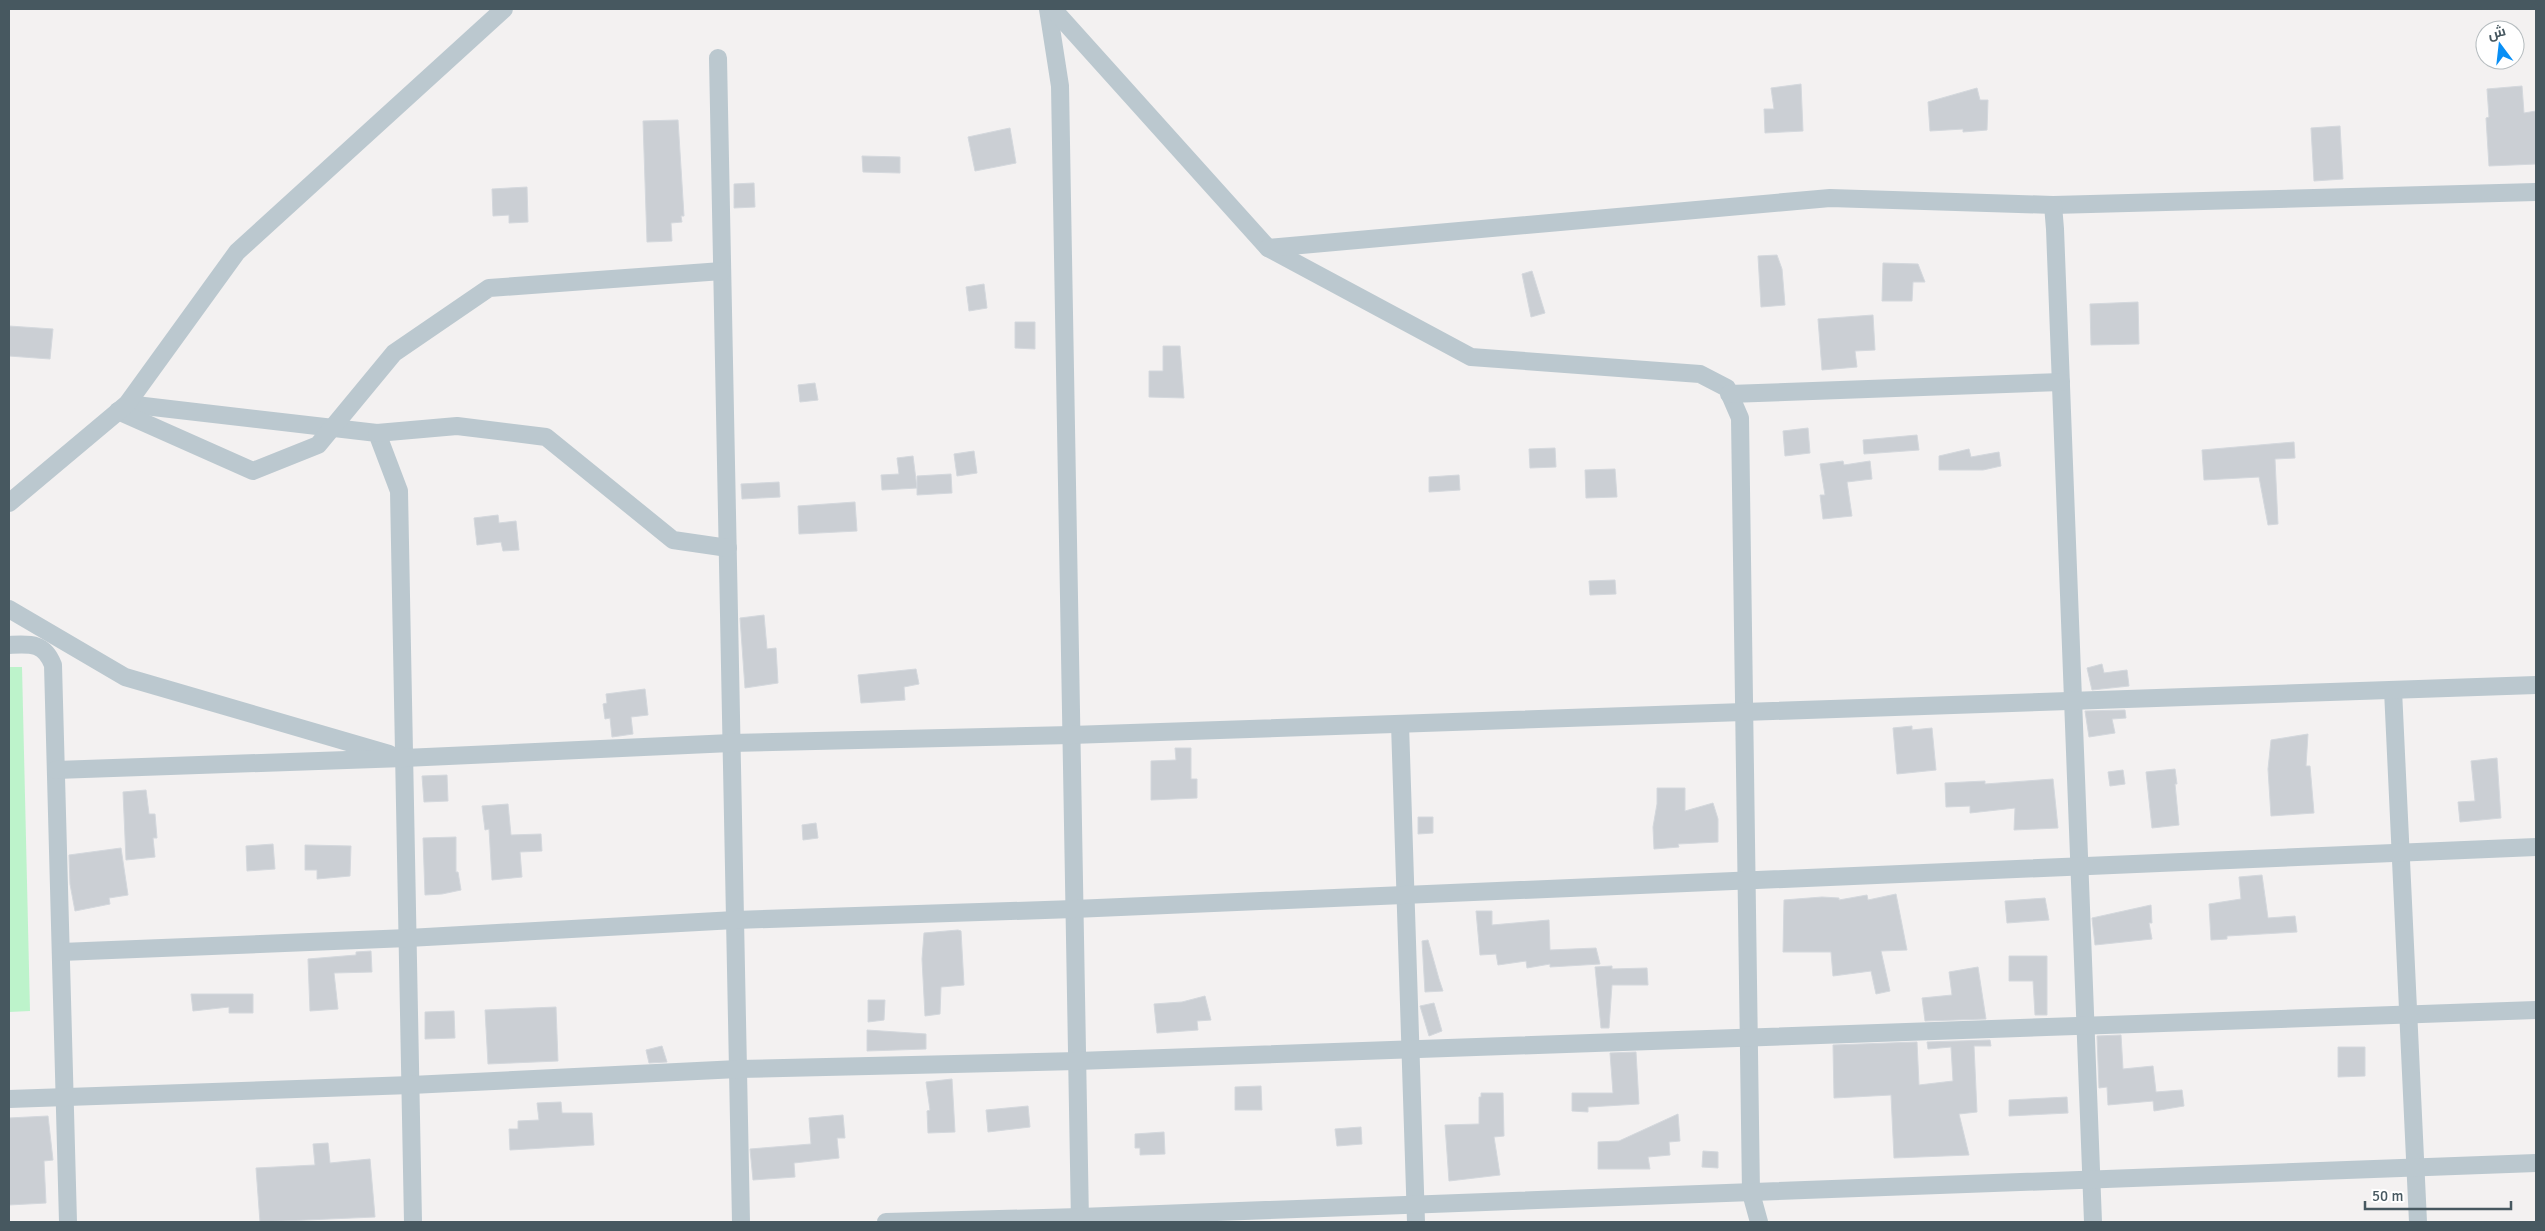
<svg xmlns="http://www.w3.org/2000/svg" width="2545" height="1231" font-family="Signika,Cairo,sans-serif">
<style>
.pitch{fill:#bdf3cb}
.building{fill:#cbcfd4;stroke:#d4d8dd}
.lines{fill:none;stroke-linecap:round;stroke-linejoin:round}
.minor{stroke:#bbc8cf;stroke-width:18}
</style>
<rect width="100%" height="100%" fill="#f3f1f1"/>
<!-- pitch -->
<polygon class="pitch" points="9,667 22,667 30,1011 9,1012"/>
<!-- building -->
<g class="building">
<polygon points="1801,84 1803,131 1765,133 1764,109 1774,109 1771,88"/>
<polygon points="2522,86 2524,113 2536,111 2536,164 2489,166 2486,118 2489,117 2487,89"/>
<polygon points="1977,88 1980,100 1988,100 1987,130 1963,132 1963,129 1930,131 1928,102"/>
<polygon points="678,120 684,216 681,216 682,222 671,223 672,241 647,242 643,121"/>
<polygon points="2340,126 2343,179 2314,181 2311,128"/>
<polygon points="1010,128 1016,163 975,171 968,137"/>
<polygon points="862,156 900,157 900,173 863,172"/>
<polygon points="754,183 755,207 734,208 734,184"/>
<polygon points="527,187 528,222 509,223 509,215 493,216 492,189"/>
<polygon points="1777,255 1782,269 1785,305 1761,307 1758,256"/>
<polygon points="1883,263 1918,264 1925,282 1913,282 1912,301 1882,301"/>
<polygon points="1532,271 1545,313 1531,317 1522,274"/>
<polygon points="984,284 987,308 969,311 966,287"/>
<polygon points="2138,302 2139,344 2091,345 2090,304"/>
<polygon points="1873,315 1875,350 1855,351 1857,367 1822,370 1818,319"/>
<polygon points="1015,322 1035,322 1035,349 1015,348"/>
<polygon points="9,326 53,329 50,359 9,356"/>
<polygon points="1163,346 1180,346 1184,398 1149,397 1149,371 1163,371"/>
<polygon points="815,383 818,400 800,402 798,385"/>
<polygon points="1808,428 1810,453 1785,456 1783,431"/>
<polygon points="1917,435 1919,450 1864,454 1863,440"/>
<polygon points="2294,442 2295,458 2275,459 2278,524 2268,525 2259,477 2204,480 2202,450"/>
<polygon points="1555,448 1556,467 1530,468 1529,449"/>
<polygon points="1969,449 1971,457 1999,452 2001,466 1983,470 1939,470 1939,456"/>
<polygon points="974,451 977,473 957,476 954,454"/>
<polygon points="913,456 917,488 882,490 881,475 899,474 897,458"/>
<polygon points="1843,461 1844,465 1870,461 1872,479 1847,482 1852,516 1823,519 1820,495 1825,495 1820,464"/>
<polygon points="1615,469 1617,497 1586,498 1585,470"/>
<polygon points="951,474 952,493 917,495 917,476"/>
<polygon points="1459,475 1460,490 1429,492 1429,477"/>
<polygon points="779,482 780,497 742,499 741,484"/>
<polygon points="855,502 857,531 799,534 798,506"/>
<polygon points="498,515 499,523 516,521 519,550 503,551 501,542 477,545 474,518"/>
<polygon points="1615,580 1616,594 1590,595 1589,581"/>
<polygon points="764,615 767,649 776,648 778,683 745,688 740,618"/>
<polygon points="2102,664 2104,673 2127,670 2129,686 2092,690 2087,668"/>
<polygon points="916,669 919,684 904,687 905,700 861,703 858,675"/>
<polygon points="645,689 648,715 631,717 633,734 612,737 610,718 605,719 603,704 607,703 606,694"/>
<polygon points="2125,710 2126,718 2112,719 2115,733 2089,737 2085,711"/>
<polygon points="1912,726 1912,730 1932,728 1936,770 1897,774 1893,728"/>
<polygon points="2308,734 2306,766 2310,766 2314,813 2271,816 2268,769 2271,740"/>
<polygon points="1175,748 1191,748 1191,779 1197,779 1197,798 1151,800 1151,761 1176,760"/>
<polygon points="2497,758 2501,818 2460,822 2458,802 2475,801 2471,761"/>
<polygon points="2175,769 2177,784 2175,784 2179,825 2152,828 2146,772"/>
<polygon points="2123,770 2125,784 2110,786 2108,772"/>
<polygon points="447,775 448,801 424,802 422,776"/>
<polygon points="2053,779 2058,828 2014,830 2015,808 1970,813 1970,806 1946,807 1945,783 1985,781 1985,784"/>
<polygon points="1657,788 1685,788 1685,811 1713,803 1718,819 1718,842 1678,844 1679,847 1654,849 1653,827 1657,804"/>
<polygon points="146,790 149,814 155,814 157,838 153,838 155,857 126,860 123,792"/>
<polygon points="508,804 511,835 541,834 542,851 520,852 522,877 492,880 489,829 485,830 482,806"/>
<polygon points="1418,817 1433,817 1433,833 1418,834"/>
<polygon points="816,823 818,838 803,840 802,825"/>
<polygon points="456,837 456,872 458,872 461,890 442,894 425,895 423,838"/>
<polygon points="273,844 275,869 247,871 246,846"/>
<polygon points="305,845 351,846 350,876 317,879 317,870 305,870"/>
<polygon points="121,848 128,895 109,898 110,904 75,911 70,884 69,855"/>
<polygon points="2262,875 2268,918 2295,916 2297,932 2227,936 2227,939 2211,940 2209,904 2241,899 2239,877"/>
<polygon points="1896,894 1907,950 1881,951 1890,991 1876,994 1871,971 1833,976 1831,952 1783,952 1784,900 1822,897 1839,898 1839,900 1867,895 1868,900"/>
<polygon points="2045,898 2049,920 2007,923 2005,901"/>
<polygon points="2151,905 2152,923 2149,923 2152,939 2095,945 2092,918"/>
<polygon points="1476,911 1492,911 1492,925 1549,920 1550,950 1596,948 1600,964 1550,967 1550,964 1527,968 1526,961 1498,965 1496,954 1480,955"/>
<polygon points="958,930 961,931 964,985 941,987 940,1014 925,1016 922,959 924,933"/>
<polygon points="1428,940 1439,979 1443,991 1425,992 1422,941"/>
<polygon points="371,951 372,972 334,973 338,1009 310,1011 308,959 356,955 356,952"/>
<polygon points="2009,956 2047,956 2047,1015 2035,1015 2033,981 2009,981"/>
<polygon points="1612,966 1612,969 1647,968 1648,985 1612,985 1609,1028 1601,1028 1595,967"/>
<polygon points="1978,967 1986,1019 1925,1021 1922,998 1952,995 1949,972"/>
<polygon points="191,994 253,994 253,1013 229,1013 229,1007 193,1011"/>
<polygon points="1205,996 1211,1020 1197,1021 1198,1030 1157,1033 1154,1004 1182,1002"/>
<polygon points="868,1000 885,1000 884,1020 868,1022"/>
<polygon points="1434,1003 1442,1031 1429,1036 1420,1006"/>
<polygon points="556,1007 558,1061 488,1064 485,1010"/>
<polygon points="454,1011 455,1038 425,1039 425,1012"/>
<polygon points="867,1030 926,1034 926,1049 867,1051"/>
<polygon points="2121,1035 2123,1069 2153,1066 2156,1092 2182,1090 2184,1106 2154,1111 2153,1101 2108,1105 2107,1087 2099,1088 2097,1036"/>
<polygon points="1990,1040 1991,1046 1974,1046 1977,1112 1959,1114 1969,1155 1894,1158 1891,1095 1834,1098 1833,1045 1917,1042 1919,1085 1953,1081 1951,1047 1928,1049 1927,1042"/>
<polygon points="662,1046 667,1062 649,1063 646,1050"/>
<polygon points="2338,1047 2365,1047 2365,1076 2338,1077"/>
<polygon points="1636,1052 1639,1104 1588,1107 1588,1112 1572,1111 1572,1093 1613,1093 1610,1053"/>
<polygon points="952,1079 955,1132 928,1133 927,1111 930,1110 926,1082"/>
<polygon points="1261,1086 1262,1110 1235,1110 1235,1087"/>
<polygon points="1481,1093 1503,1093 1504,1136 1494,1137 1500,1175 1449,1181 1445,1125 1479,1124 1479,1097 1481,1097"/>
<polygon points="2067,1097 2068,1113 2009,1116 2009,1100"/>
<polygon points="561,1102 562,1113 592,1113 594,1145 510,1150 509,1129 518,1129 518,1121 539,1120 537,1103"/>
<polygon points="1028,1106 1030,1127 988,1132 986,1110"/>
<polygon points="1678,1114 1680,1141 1669,1142 1670,1155 1648,1157 1650,1169 1598,1169 1598,1142 1619,1141"/>
<polygon points="843,1115 845,1138 837,1138 839,1158 794,1163 795,1177 753,1180 750,1149 811,1144 809,1118"/>
<polygon points="48,1116 53,1160 44,1161 46,1203 9,1205 9,1118"/>
<polygon points="1361,1127 1362,1144 1337,1146 1335,1129"/>
<polygon points="1164,1132 1165,1154 1140,1155 1140,1148 1135,1148 1135,1134"/>
<polygon points="328,1143 330,1163 370,1159 375,1217 260,1222 256,1168 315,1165 313,1144"/>
<polygon points="1703,1151 1718,1152 1718,1168 1702,1167"/>
</g>
<g class="lines">
<!-- minor -->
<g class="minor">
<polyline points="1048,9 1060,86 1080,1222"/>
<polyline points="1053,9 1268,248 1471,357 1700,374 1727,388 1740,418 1751,1193 1759,1222"/>
<polyline points="718,58 741,1222"/>
<polyline points="2053,205 2536,192"/>
<polyline points="1268,248 1830,198 2053,205 2055,229 2093,1222"/>
<polyline points="1729,394 2061,382"/>
<polyline points="127,404 377,433 399,491 413,1222"/>
<polyline points="118,411 253,471 318,445 394,353 489,288 722,271"/>
<polyline points="377,433 457,426 546,437 673,540 728,548"/>
<polyline points="9,503 127,404 237,252 504,9"/>
<polyline points="9,609 125,677 389,754"/>
<path d="M9 645C30 644 44 642 53 665L68 1222"/>
<polyline points="2393,690 2418,1222"/>
<polyline points="1400,724 1416,1222"/>
<polyline points="56,770 404,758 731,743 1071,735 2536,685"/>
<polyline points="61,952 408,938 735,920 1074,909 2536,847"/>
<polyline points="9,1099 411,1085 738,1069 1077,1061 2536,1010"/>
<polyline points="886,1222 1080,1217 2536,1163"/>
</g>
</g>
<!-- border -->
<rect width="2545" height="1231" fill="none" stroke="#475860" stroke-width="20"/>
<!-- north arrow -->
<g transform="translate(2500 45) rotate(345)"><circle r="24" fill="#ffffff" stroke="#b5bcbf"/>
<path d="M0-4L9 19L0 12L-9 19Z" fill="#098ff5"/>
<text y="-8" font-size="14" font-weight="bold" text-anchor="middle" fill="#475860">ش</text>
</g>
<!-- scale -->
<path d="M2365 1201v8h146v-8" fill="none" stroke="#475860" stroke-width="2.5"/>
<text x="2372" y="1201" font-size="15" fill="#475860" stroke="#ffffff" stroke-width="4" paint-order="stroke">50 m</text>
</svg>
